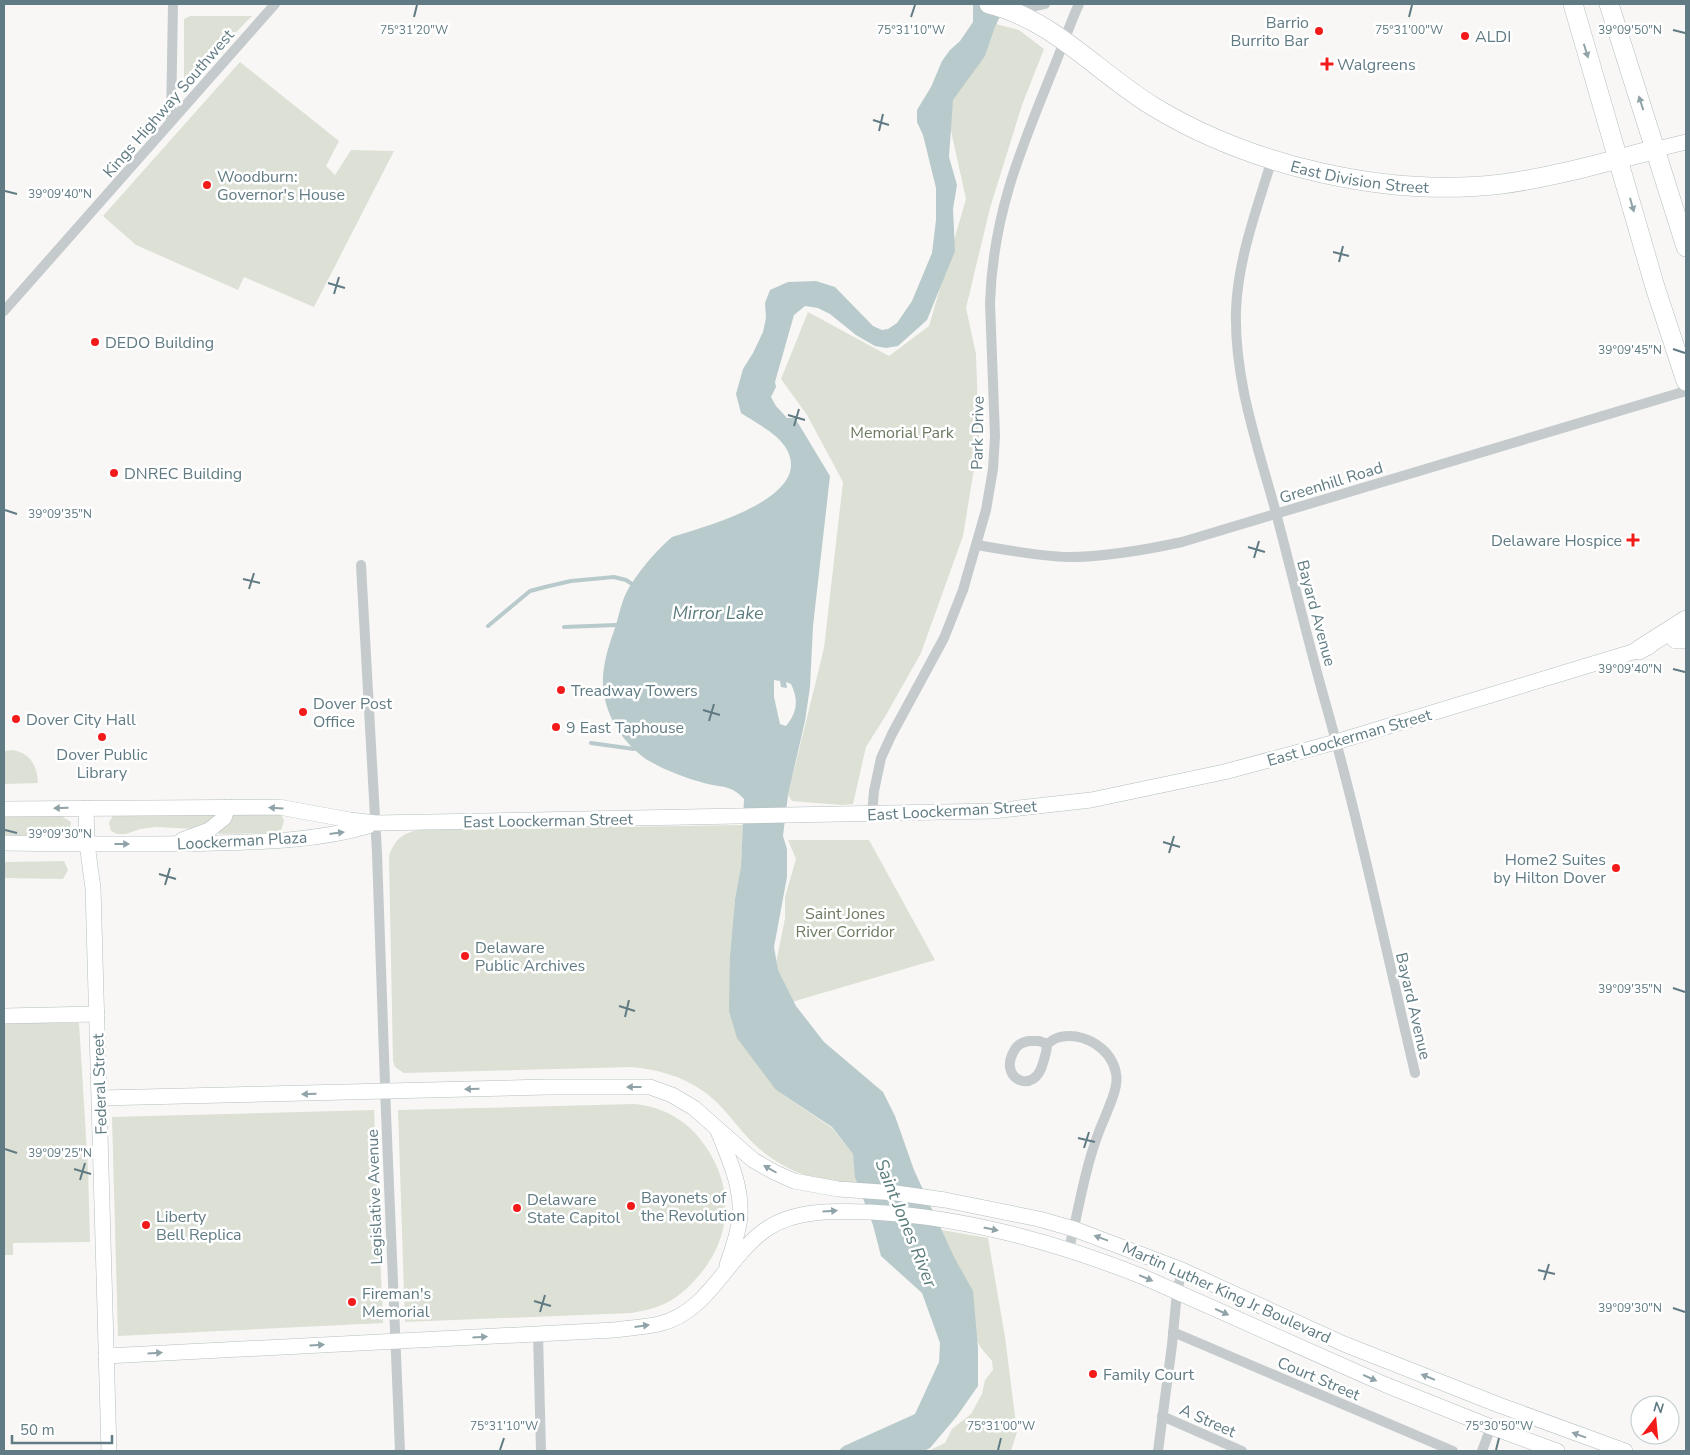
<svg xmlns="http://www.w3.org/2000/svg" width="1690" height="1455" font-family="'Nunito Sans',sans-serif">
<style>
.green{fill:#dce0d5}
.water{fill:#b8cacb;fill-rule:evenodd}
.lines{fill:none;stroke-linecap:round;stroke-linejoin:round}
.stream{stroke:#b8cacb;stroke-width:4}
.secondary-casing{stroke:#b4bec0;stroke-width:16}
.highway-casing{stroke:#b7bdbf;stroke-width:20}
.street{stroke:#c5cbcd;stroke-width:10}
.secondary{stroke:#fff;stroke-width:15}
.highway{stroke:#fff;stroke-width:19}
.oneway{fill:#90a3a8}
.ticks{fill:none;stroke:#607b83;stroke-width:2}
.poi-dot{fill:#f31b1a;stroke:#fff;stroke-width:2}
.labels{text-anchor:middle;stroke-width:5;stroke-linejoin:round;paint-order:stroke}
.poi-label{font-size:16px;fill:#607b83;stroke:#fff;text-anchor:start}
.street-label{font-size:16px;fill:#607b83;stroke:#fff}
.park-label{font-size:16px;fill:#6b7a60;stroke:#fff}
.water-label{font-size:18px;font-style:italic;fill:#5b7c7d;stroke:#fff}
.ticks-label{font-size:12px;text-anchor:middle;fill:#607b83;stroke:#fff;stroke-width:5;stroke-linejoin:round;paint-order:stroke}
</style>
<rect width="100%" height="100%" fill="#f8f7f5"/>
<!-- green -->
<g class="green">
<polygon points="190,16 252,16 184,85 184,19"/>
<polygon points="996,24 1019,30 1044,49 1022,105 990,208 966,308 976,354 979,438 963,536 921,653 886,715 866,747 853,804 842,805 792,801 788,795 824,648 843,482 807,415 781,379 808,312 889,356 929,326 966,199 949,122 954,93 985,56"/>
<polygon points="240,62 339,141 326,166 335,175 351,150 394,151 314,307 244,277 238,290 136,245 103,216"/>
<path d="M12 750C31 753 37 766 38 783L4 784V751Z"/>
<polygon points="236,812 281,814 284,821 281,831 274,833 219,834 218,829 231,815"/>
<polygon points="118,813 215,814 209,824 194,829 156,827 140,829 126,834 117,834 111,831 109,822 113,816"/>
<polygon points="4,815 60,815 71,822 70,831 64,837 4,837"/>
<path d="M743 825 741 866 735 899 730 955 776 1090 832 1128 853 1154 857 1182C819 1187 776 1167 750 1140 734 1123 722 1104 703 1091 682 1076 656 1069 631 1067L404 1073 395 1067 393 1061 389 856C394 840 403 832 420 830Z"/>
<polygon points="788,840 869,840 935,960 785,1004 775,968 785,918 785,897 796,859"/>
<polygon points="64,861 68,870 63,879 4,878 4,862"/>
<polygon points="4,1023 79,1023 88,1169 90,1242 13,1243 13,1255 4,1255"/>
<path d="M634 1104C660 1106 685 1119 700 1139 736 1184 734 1239 694 1281 686 1290 675 1299 664 1304 653 1309 642 1311 631 1313L405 1322 398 1110Z"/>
<polygon points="374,1110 383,1323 118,1336 112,1117"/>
<polygon points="936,1229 988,1238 1005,1337 1017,1432 1011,1451 928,1451 945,1443 952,1429 971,1414 982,1394 985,1380 993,1370 992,1361 981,1348 940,1269"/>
</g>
<!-- water -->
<path class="water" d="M973 4H1006L995 27 985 56 953 100 949 157 957 185 953 209 955 251 927 320 898 346 886 348 875 346 856 335 830 314 818 308 805 306 794 315 775 382 776 387 771 397 776 406 787 418H795L830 476 813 626 810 687 805 721 788 795 783 836 787 849V877L774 947 778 970 796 1006 824 1042 883 1092 895 1116 914 1170 954 1257 973 1291 978 1348V1386L957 1416 930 1448 924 1451H838L844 1446 915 1414 939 1362 940 1343 922 1293 881 1256 873 1225 855 1177 853 1154 832 1127 776 1090 737 1038 729 1011 730 955 735 899 741 866 744 799C731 784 721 788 704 783 686 778 667 771 651 762 622 745 601 710 603 677 604 659 610 642 616 625 620 611 623 595 632 583 643 566 657 550 672 537 703 527 816 498 786 448 777 433 756 423 741 413L736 394 743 369 753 353 763 332 766 318 765 303 770 290 788 282 816 281 835 287 873 326 882 330 888 329 897 323 912 301 932 253 936 220V188L923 135 917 122V110L931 87 942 61 950 50 960 41 973 22ZM774 680 780 681 781 687 787 688 786 682 791 684C799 700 797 713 786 726L780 724 774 697Z"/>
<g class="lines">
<!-- stream -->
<g class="stream">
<polyline points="488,626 530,591 545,587 571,581 614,577 626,580 635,586"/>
<polyline points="564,627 616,625 619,626"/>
<polyline points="591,743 634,749"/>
</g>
<!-- secondary casing -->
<g class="secondary-casing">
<g id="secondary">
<polyline points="1657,149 1686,142"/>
<polyline points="86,808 87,844 93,888 109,1451"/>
<polyline points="4,809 279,807 350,820 376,823 993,811 1091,800 1224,772 1336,742 1649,647"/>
<polyline points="182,840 209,830 224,818 228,807"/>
<path d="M4 843C75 844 146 845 217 843 267 842 320 840 368 826"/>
<polyline points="4,1016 97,1014"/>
<polyline points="100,1098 548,1087 650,1087 672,1095 694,1108 753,1160 774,1172 794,1181 838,1189 896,1193 945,1200 1039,1219 1074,1229 1182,1270 1344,1344 1499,1405 1625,1451"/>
<path d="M718 1131C729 1159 742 1186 740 1216 739 1232 732 1250 727 1265"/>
<path d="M106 1356 614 1330C629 1328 645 1327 659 1324 710 1312 727 1255 768 1228 797 1209 837 1211 871 1212 964 1217 1055 1242 1141 1276L1386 1385 1491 1427 1557 1451"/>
</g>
</g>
<!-- highway casing -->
<g class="highway-casing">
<g id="highway">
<path id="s1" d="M989 4C1054 20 1098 73 1154 107 1252 166 1387 198 1502 184 1554 177 1606 162 1657 149"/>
<polyline points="1573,4 1655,287 1686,381"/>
<polyline points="1609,4 1686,247"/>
<polyline points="1676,639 1686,639"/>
<polyline points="1639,650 1686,620"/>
</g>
</g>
<!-- street -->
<g class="street">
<polyline points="1015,11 1045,4"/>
<polyline points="171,121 173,4"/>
<path d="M1272 159C1257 209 1238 258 1236 310 1234 381 1258 446 1276 513 1293 577 1308 642 1326 705 1360 826 1386 950 1415 1073"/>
<polyline points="4,311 275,4"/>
<path d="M977 545C1007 550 1037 556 1068 557 1107 557 1145 550 1182 542L1686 391"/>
<polyline points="361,565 377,853 386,1113 400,1451"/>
<path d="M872 814 874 791 881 758 892 734 944 638 963 590 986 510 993 469 995 436 990 303C993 209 1024 142 1058 57 1065 39 1071 21 1079 4"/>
<path d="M1029 1041H1039L1047 1044C1047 1051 1045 1057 1043 1063 1035 1095 1001 1080 1012 1055 1016 1046 1019 1043 1029 1041Z"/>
<path d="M1047 1044C1051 1041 1056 1038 1060 1037 1084 1032 1111 1048 1116 1073 1119 1086 1110 1104 1105 1117 1086 1159 1080 1204 1069 1249"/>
<polyline points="1173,1332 1453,1451"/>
<polyline points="538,1334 541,1451"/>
<polyline points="1162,1416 1242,1451"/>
<polyline points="1158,1451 1172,1345 1177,1292 1182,1270"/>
<polyline points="1482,1451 1491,1427"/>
</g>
<!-- secondary -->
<use href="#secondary" class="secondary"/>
<!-- highway -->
<use href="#highway" class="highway"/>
</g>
<!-- one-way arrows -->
<defs><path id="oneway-solid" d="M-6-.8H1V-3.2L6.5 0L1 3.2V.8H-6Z" transform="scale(1.25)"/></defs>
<g class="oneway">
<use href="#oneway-solid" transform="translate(1586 51) rotate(73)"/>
<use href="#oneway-solid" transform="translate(1641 103) rotate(-108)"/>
<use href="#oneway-solid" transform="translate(1632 205) rotate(74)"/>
<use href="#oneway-solid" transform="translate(61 808) rotate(179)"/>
<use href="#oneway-solid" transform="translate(276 808) rotate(-177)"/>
<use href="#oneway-solid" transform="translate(337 833) rotate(-7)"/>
<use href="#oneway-solid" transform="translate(122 844)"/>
<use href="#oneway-solid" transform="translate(634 1087) rotate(-180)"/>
<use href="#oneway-solid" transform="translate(472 1089) rotate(178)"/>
<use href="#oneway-solid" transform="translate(309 1094) rotate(179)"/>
<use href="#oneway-solid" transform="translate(770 1169) rotate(-150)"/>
<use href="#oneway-solid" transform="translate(830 1211) rotate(-4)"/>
<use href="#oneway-solid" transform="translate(991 1229) rotate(12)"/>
<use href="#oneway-solid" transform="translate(1101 1238) rotate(-160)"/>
<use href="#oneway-solid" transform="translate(1146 1278) rotate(23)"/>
<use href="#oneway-solid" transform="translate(1222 1312) rotate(24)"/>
<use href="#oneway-solid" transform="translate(642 1326) rotate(-8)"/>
<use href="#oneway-solid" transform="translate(480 1337) rotate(-3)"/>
<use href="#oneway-solid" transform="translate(317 1345) rotate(-3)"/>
<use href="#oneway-solid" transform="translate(155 1353) rotate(-3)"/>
<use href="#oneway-solid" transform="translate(1428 1377) rotate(-158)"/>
<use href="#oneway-solid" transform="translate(1370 1378) rotate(24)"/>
<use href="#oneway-solid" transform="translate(1579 1435) rotate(-160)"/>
</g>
<!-- ticks -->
<path class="ticks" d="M414 17 417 5M911 17 915 5M1409 17 1412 5M1673 30 1685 33M873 120 889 125M879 131 883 114M5 191 17 194M1333 252 1349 256M1339 262 1343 246M328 283 345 288M334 294 339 277M1673 349 1685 353M788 415 805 420M794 426 799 409M5 510 17 514M1248 547 1265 552M1254 558 1259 541M243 579 260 583M249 589 254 573M1673 669 1685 672M703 710 720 715M709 721 714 704M5 830 17 833M1163 842 1180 847M1169 853 1174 836M159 874 176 879M165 885 170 868M1673 988 1685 992M619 1006 635 1011M625 1017 629 1000M1078 1138 1095 1142M1084 1148 1089 1132M5 1149 17 1153M74 1169 91 1174M80 1180 85 1163M1538 1270 1555 1274M1544 1280 1549 1264M534 1301 551 1306M1673 1308 1685 1312M540 1312 545 1295M500 1450 504 1438M998 1450 1001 1438M1496 1450 1499 1438"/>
<!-- markers -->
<g class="poi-dot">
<circle cx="1319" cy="31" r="5"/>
<circle cx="1465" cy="36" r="5"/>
<path d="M1324.5 56.5h5v5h5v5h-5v5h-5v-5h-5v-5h5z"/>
<circle cx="207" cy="185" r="5"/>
<circle cx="95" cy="342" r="5"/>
<circle cx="114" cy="473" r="5"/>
<path d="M1630.5 532.5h5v5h5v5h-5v5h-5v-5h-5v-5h5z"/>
<circle cx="561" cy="690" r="5"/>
<circle cx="303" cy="712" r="5"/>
<circle cx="16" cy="719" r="5"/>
<circle cx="556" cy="727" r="5"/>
<circle cx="102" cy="737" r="5"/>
<circle cx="1616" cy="868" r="5"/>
<circle cx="465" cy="956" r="5"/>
<circle cx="631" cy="1206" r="5"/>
<circle cx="517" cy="1208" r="5"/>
<circle cx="146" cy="1225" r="5"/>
<circle cx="352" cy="1302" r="5"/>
<circle cx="1093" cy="1374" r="5"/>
</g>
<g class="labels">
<!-- poi labels -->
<g class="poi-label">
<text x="1309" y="28" text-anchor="end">Barrio<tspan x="1309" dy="18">Burrito Bar</tspan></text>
<text x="1475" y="42">ALDI</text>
<text x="1337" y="70">Walgreens</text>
<text x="217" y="182">Woodburn:<tspan x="217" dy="18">Governor's House</tspan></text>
<text x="105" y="348">DEDO Building</text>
<text x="124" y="479">DNREC Building</text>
<text x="1622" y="546" text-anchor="end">Delaware Hospice</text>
<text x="571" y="696">Treadway Towers</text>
<text x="313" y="709">Dover Post<tspan x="313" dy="18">Office</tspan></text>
<text x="26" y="725">Dover City Hall</text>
<text x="566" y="733">9 East Taphouse</text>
<text x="102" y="760" text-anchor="middle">Dover Public<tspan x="102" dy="18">Library</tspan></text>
<text x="1606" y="865" text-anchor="end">Home2 Suites<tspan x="1606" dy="18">by Hilton Dover</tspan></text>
<text x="475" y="953">Delaware<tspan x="475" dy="18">Public Archives</tspan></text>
<text x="641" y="1203">Bayonets of<tspan x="641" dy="18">the Revolution</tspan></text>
<text x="527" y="1205">Delaware<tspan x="527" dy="18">State Capitol</tspan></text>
<text x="156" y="1222">Liberty<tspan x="156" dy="18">Bell Replica</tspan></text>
<text x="362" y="1299">Fireman's<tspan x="362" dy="18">Memorial</tspan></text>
<text x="1103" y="1380">Family Court</text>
</g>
<!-- street labels -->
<g class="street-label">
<text transform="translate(168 103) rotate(-49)" y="6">Kings Highway Southwest</text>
<text dy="6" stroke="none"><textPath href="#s1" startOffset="415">East Division Street</textPath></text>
<text transform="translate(977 433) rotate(-89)" y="6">Park Drive</text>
<text transform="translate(1331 482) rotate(-17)" y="6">Greenhill Road</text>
<text transform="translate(1317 613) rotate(75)" y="6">Bayard Avenue</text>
<text transform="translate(1349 737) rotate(-16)" y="6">East Loockerman Street</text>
<text transform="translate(952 810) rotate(-3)" y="6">East Loockerman Street</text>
<text transform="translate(548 820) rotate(-1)" y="6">East Loockerman Street</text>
<text transform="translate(242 840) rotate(-3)" y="6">Loockerman Plaza</text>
<text transform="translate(1414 1006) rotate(77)" y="6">Bayard Avenue</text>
<text transform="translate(99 1084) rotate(-92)" y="6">Federal Street</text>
<text transform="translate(374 1197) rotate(-92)" y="6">Legislative Avenue</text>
<text transform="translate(1227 1292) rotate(24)" y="6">Martin Luther King Jr Boulevard</text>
<text transform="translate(1319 1378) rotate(23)" y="6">Court Street</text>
<text transform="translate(1208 1420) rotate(24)" y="6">A Street</text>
</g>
<!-- park labels -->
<g class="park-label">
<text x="902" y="438">Memorial Park</text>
<text x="845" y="919">Saint Jones<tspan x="845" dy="18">River Corridor</tspan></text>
</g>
<!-- water labels -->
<g class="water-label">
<text x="718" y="619">Mirror Lake</text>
<text transform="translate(906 1223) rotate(68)" y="6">Saint Jones River</text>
</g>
</g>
<g class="ticks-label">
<text x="414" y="34">75°31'20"W</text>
<text x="911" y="34">75°31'10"W</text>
<text x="1409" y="34">75°31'00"W</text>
<text x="1630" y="34">39°09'50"N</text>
<text x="60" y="198">39°09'40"N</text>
<text x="1630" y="354">39°09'45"N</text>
<text x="60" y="518">39°09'35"N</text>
<text x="1630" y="673">39°09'40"N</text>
<text x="60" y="838">39°09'30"N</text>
<text x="1630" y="993">39°09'35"N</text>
<text x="60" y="1157">39°09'25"N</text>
<text x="1630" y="1312">39°09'30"N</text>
<text x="504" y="1430">75°31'10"W</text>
<text x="1001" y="1430">75°31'00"W</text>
<text x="1499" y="1430">75°30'50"W</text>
</g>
<!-- border -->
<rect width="1690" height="1455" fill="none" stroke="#607b83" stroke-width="10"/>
<!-- north arrow -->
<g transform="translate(1655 1420) rotate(16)"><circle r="24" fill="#ffffff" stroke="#bfcacd"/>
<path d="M0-4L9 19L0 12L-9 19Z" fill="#f31b1a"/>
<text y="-8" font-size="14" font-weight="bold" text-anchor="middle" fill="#607b83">N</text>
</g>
<!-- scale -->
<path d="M12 1435v8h100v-8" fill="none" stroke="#607b83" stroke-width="2.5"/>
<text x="20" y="1435" font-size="15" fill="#607b83" stroke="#ffffff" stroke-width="4" paint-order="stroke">50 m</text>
</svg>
